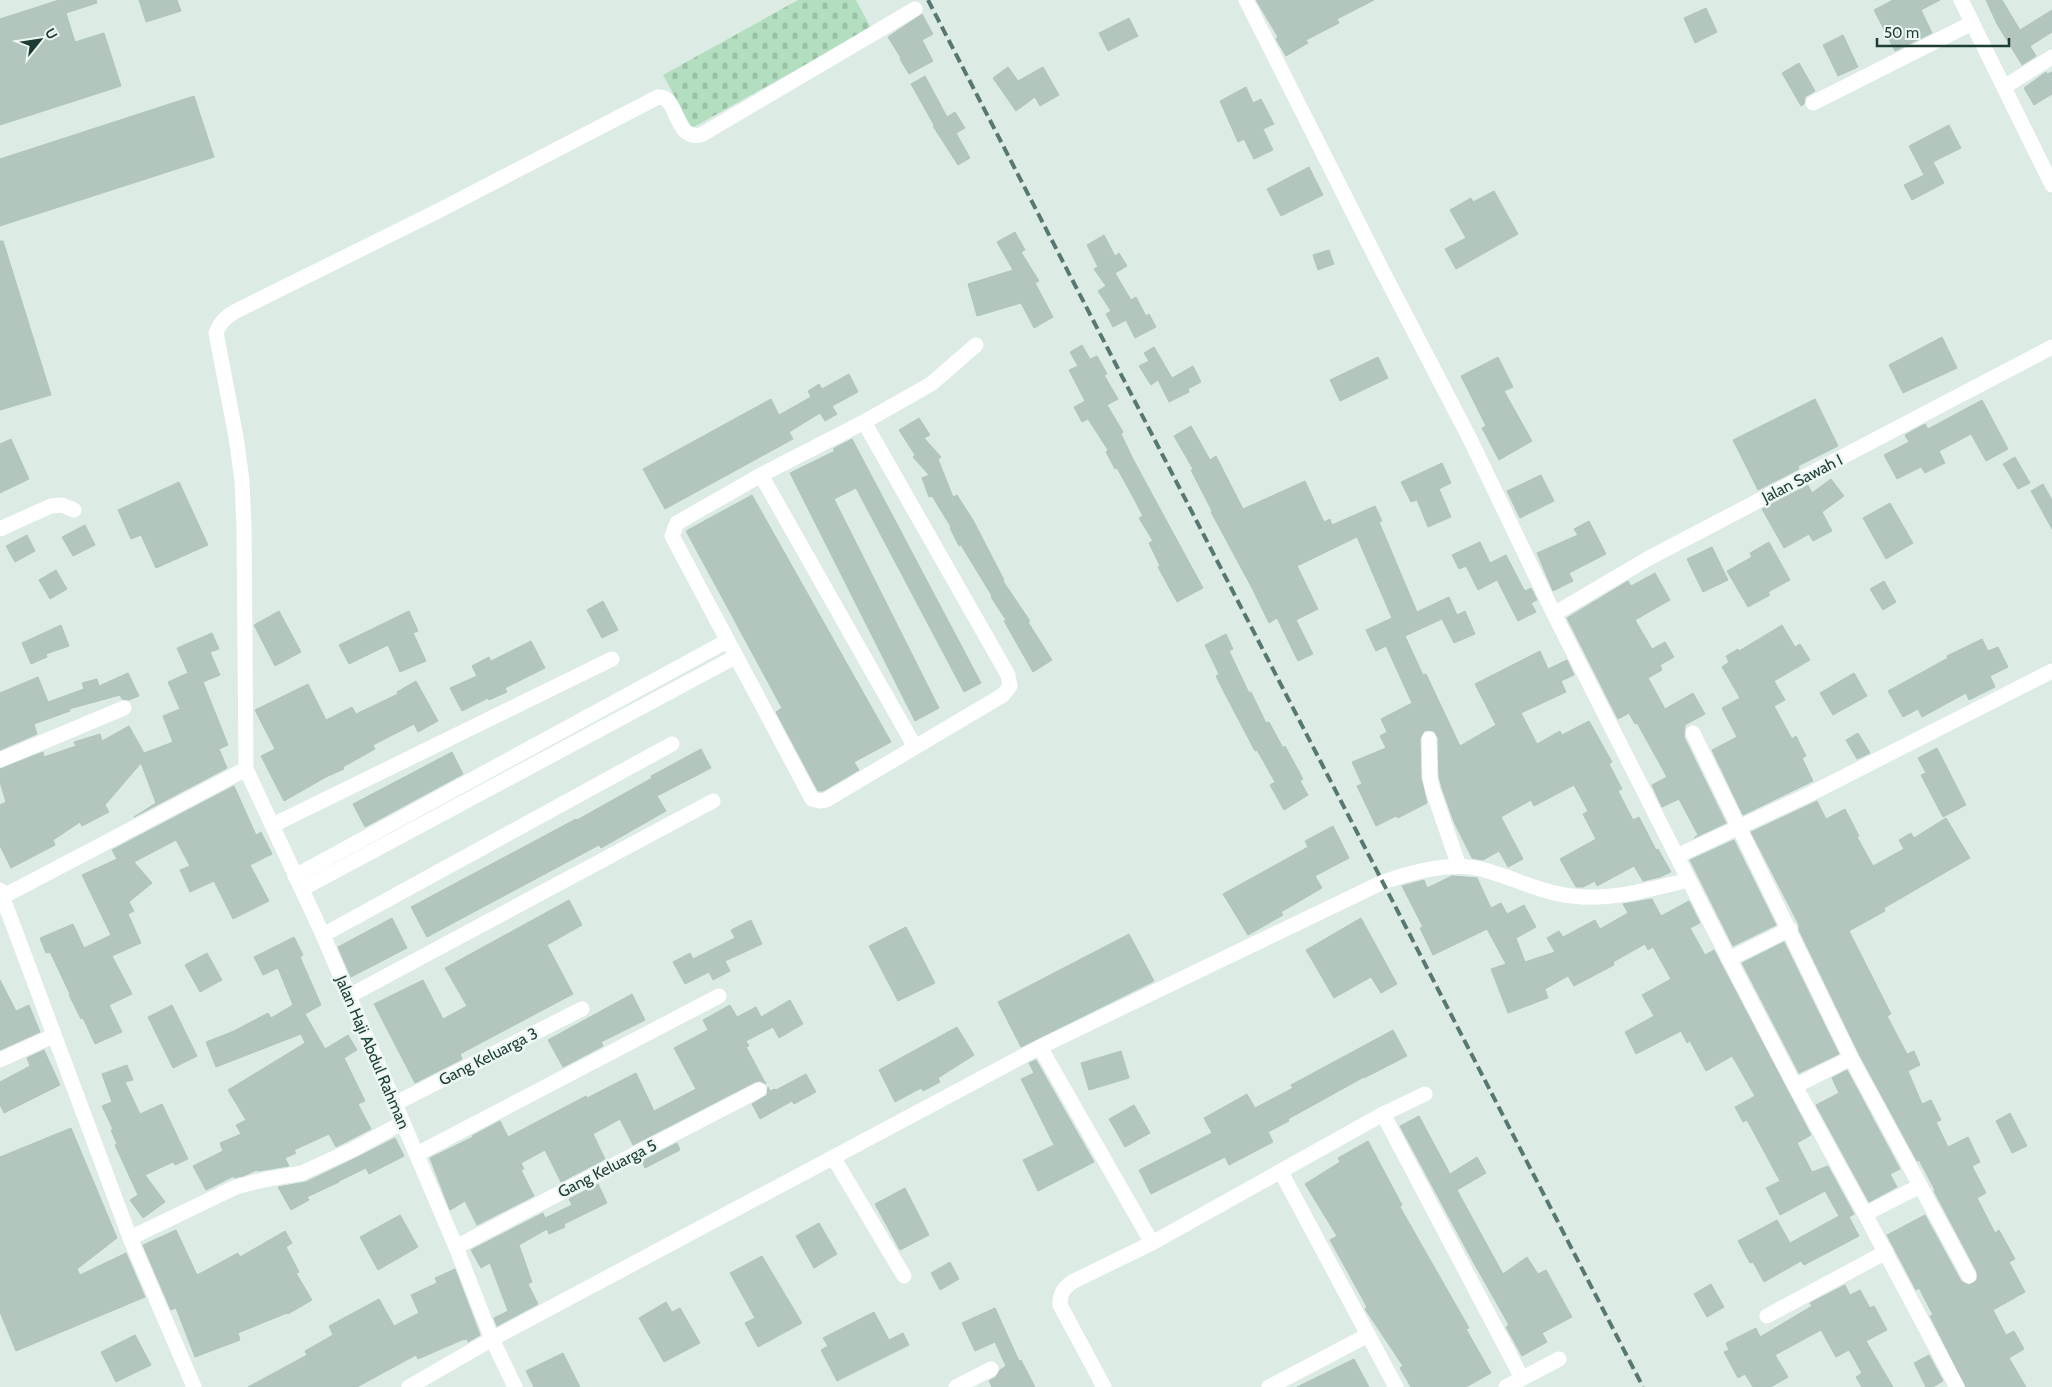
<svg xmlns="http://www.w3.org/2000/svg" width="2052" height="1387" font-family="Cabin,sans-serif">
<style>
.cemetery{fill:url(#cemetery-stones)}
.building{fill:#b2c6be;stroke:#afc5bc}
.lines{fill:none;stroke-linecap:round;stroke-linejoin:round}
.minor{stroke:#fff;stroke-width:15}
.rail{stroke:#577870;stroke-width:4;stroke-dasharray:10 5;stroke-linecap:butt}
.labels{text-anchor:middle;stroke-width:5;stroke-linejoin:round;paint-order:stroke}
.street-label{font-size:16px;fill:#1d3c34;stroke:#edf7f3}
</style>
<defs>
<pattern id="cemetery-stones" width="16" height="16" patternUnits="userSpaceOnUse" patternTransform="scale(1.25)"><rect width="16" height="16" fill="#b3dfc0"/><path d="M2 7V4a2 2 0 0 1 4 0v3zM10 15v-3a2 2 0 0 1 4 0v3z" fill="#9ac0a6"/></pattern>
</defs>
<rect width="100%" height="100%" fill="#ddebe5"/>
<!-- cemetery -->
<polygon class="cemetery" points="798,0 856,0 871,28 692,128 663,75"/>
<!-- building -->
<g class="building">
<polygon points="59,0 96,0 97,3 66,13 75,42 104,33 121,86 0,125 0,19"/>
<polygon points="139,0 177,0 181,11 146,22"/>
<polygon points="1256,0 1374,0 1337,19 1339,23 1306,40 1308,43 1286,56 1276,39 1278,37"/>
<polygon points="1893,0 1940,0 1921,10 1932,33 1895,51 1874,10"/>
<polygon points="1986,0 2002,0 2020,30 2052,10 2052,32 2030,46 2036,56 2022,65 1997,24"/>
<polygon points="1706,8 1717,32 1695,43 1684,18"/>
<polygon points="922,14 933,34 922,40 933,61 909,74 900,59 901,58 888,37"/>
<polygon points="1129,18 1138,36 1108,51 1099,33"/>
<polygon points="1843,35 1858,67 1838,76 1823,45"/>
<polygon points="1799,63 1815,91 1805,97 1804,104 1801,106 1782,73"/>
<polygon points="1008,67 1018,81 1043,67 1059,95 1040,106 1035,97 1016,111 993,78"/>
<polygon points="2046,72 2047,74 2052,72 2052,94 2034,105 2024,88"/>
<polygon points="925,76 947,117 955,112 965,128 956,133 970,158 958,165 933,126 934,125 911,84"/>
<polygon points="1246,87 1253,103 1261,99 1274,124 1263,129 1273,150 1254,159 1244,139 1238,142 1220,101"/>
<polygon points="194,96 214,157 0,226 0,159"/>
<polygon points="1949,125 1961,148 1933,162 1944,183 1912,200 1904,185 1924,175 1909,146"/>
<polygon points="1309,167 1323,195 1281,216 1267,189"/>
<polygon points="1494,191 1518,234 1456,269 1445,249 1466,238 1450,210 1471,198 1473,202"/>
<polygon points="1015,232 1025,250 1021,252 1039,281 1035,283 1053,317 1034,328 1021,303 977,316 968,284 1013,270 997,242"/>
<polygon points="1104,235 1115,256 1119,253 1127,266 1115,273 1131,300 1136,297 1146,316 1149,314 1156,327 1135,338 1126,320 1113,327 1106,314 1111,311 1098,291 1106,286 1094,269 1098,267 1087,245"/>
<polygon points="0,241 3,241 51,395 0,410"/>
<polygon points="1329,250 1334,264 1318,270 1313,255"/>
<polygon points="1942,337 1957,368 1903,393 1889,365"/>
<polygon points="1082,345 1090,359 1097,356 1107,374 1104,375 1118,399 1107,405 1123,432 1121,434 1133,459 1203,588 1177,602 1158,567 1160,566 1149,543 1153,541 1139,518 1143,516 1132,495 1117,468 1115,469 1106,452 1108,450 1088,419 1082,422 1074,407 1085,401 1069,370 1078,366 1070,352"/>
<polygon points="1154,347 1172,378 1193,366 1201,382 1188,389 1189,392 1169,402 1158,380 1151,385 1139,366 1149,361 1144,353"/>
<polygon points="1378,357 1388,378 1340,401 1330,380"/>
<polygon points="1498,357 1513,387 1504,391 1532,441 1499,460 1482,428 1486,426 1461,376"/>
<polygon points="849,374 858,392 832,406 837,414 825,421 820,413 789,432 793,439 665,509 643,469 771,399 779,415 811,397 808,391 819,384 822,389"/>
<polygon points="1815,399 1838,446 1798,466 1799,469 1758,490 1733,440"/>
<polygon points="1982,400 2008,449 1986,461 1971,434 1939,451 1945,463 1925,473 1921,467 1897,479 1884,455 1909,442 1905,435 1925,424 1928,429"/>
<polygon points="919,418 930,435 924,438 941,457 938,459 953,497 957,495 973,520 1004,580 1003,581 1030,621 1028,622 1052,660 1033,672 1004,621 1006,620 991,597 992,596 961,545 959,546 950,528 951,527 932,496 929,497 922,478 929,475 913,457 915,455 899,430"/>
<polygon points="1191,426 1210,460 1216,456 1243,509 1305,481 1324,522 1330,519 1332,525 1375,506 1382,521 1379,522 1417,612 1449,597 1457,615 1465,611 1475,634 1454,643 1442,619 1405,636 1423,675 1426,674 1460,746 1496,725 1475,684 1540,651 1548,669 1567,660 1574,675 1561,681 1566,692 1521,713 1537,744 1560,731 1562,735 1589,721 1612,762 1609,764 1622,789 1618,791 1633,820 1639,817 1656,850 1658,849 1671,872 1660,877 1643,881 1634,866 1597,886 1595,881 1583,887 1576,887 1560,859 1596,839 1583,814 1588,811 1574,785 1534,806 1531,800 1501,817 1523,859 1508,867 1499,851 1483,860 1472,858 1454,822 1442,788 1439,777 1438,738 1434,731 1429,730 1424,731 1420,739 1421,778 1427,803 1398,818 1396,816 1376,826 1357,786 1362,784 1352,762 1386,748 1380,736 1387,732 1381,719 1412,703 1386,646 1376,651 1366,630 1392,618 1357,537 1297,566 1318,609 1296,620 1313,654 1298,661 1277,618 1269,623 1252,588 1211,512 1212,511 1191,470 1193,469 1174,436"/>
<polygon points="11,439 29,479 0,493 0,444"/>
<polygon points="852,439 981,683 964,692 856,488 834,499 939,708 915,721 790,473 835,451 833,449"/>
<polygon points="2015,457 2030,483 2018,489 2003,464"/>
<polygon points="1442,463 1451,483 1439,489 1451,517 1428,527 1417,500 1411,502 1401,482"/>
<polygon points="1541,475 1554,501 1520,518 1507,491"/>
<polygon points="1831,479 1844,496 1822,512 1832,531 1813,541 1809,534 1784,548 1762,509 1808,485 1812,493"/>
<polygon points="179,482 208,545 156,568 141,535 131,539 118,510"/>
<polygon points="2043,484 2052,500 2052,529 2031,491"/>
<polygon points="752,495 891,742 854,762 859,770 823,791 818,791 776,712 782,708 686,531"/>
<polygon points="1890,503 1913,543 1886,559 1863,518"/>
<polygon points="1589,521 1606,554 1569,573 1573,581 1553,591 1537,553 1578,535 1574,529"/>
<polygon points="85,525 95,545 73,556 62,537"/>
<polygon points="27,535 35,551 15,562 6,546"/>
<polygon points="1480,542 1490,563 1506,555 1523,588 1525,591 1531,588 1537,600 1531,603 1536,612 1518,621 1497,580 1478,590 1466,566 1459,569 1452,555"/>
<polygon points="1769,542 1790,580 1768,592 1770,595 1748,607 1727,571 1752,557 1750,553"/>
<polygon points="1712,547 1728,580 1703,592 1687,559"/>
<polygon points="56,570 67,589 50,599 39,580"/>
<polygon points="1655,573 1670,600 1635,620 1652,649 1665,642 1674,657 1660,665 1662,670 1648,678 1665,709 1693,693 1705,714 1685,725 1684,737 1726,823 1694,838 1698,835 1679,799 1662,807 1652,785 1667,777 1637,723 1635,724 1629,713 1618,719 1567,618 1628,581 1631,586"/>
<polygon points="1884,581 1896,602 1883,610 1870,589"/>
<polygon points="603,601 618,630 602,638 587,610"/>
<polygon points="279,611 301,652 275,666 254,625"/>
<polygon points="409,611 418,631 413,633 426,661 400,672 388,645 349,664 339,645"/>
<polygon points="61,625 69,646 46,654 47,657 31,664 22,643"/>
<polygon points="1782,625 1795,647 1800,644 1810,660 1774,681 1785,700 1774,706 1792,739 1796,736 1806,756 1802,758 1813,781 1743,815 1712,750 1737,737 1722,708 1740,698 1722,667 1729,662 1726,656 1738,649 1739,651"/>
<polygon points="212,633 219,649 210,652 220,675 203,682 228,745 219,749 227,768 134,817 156,803 141,763 105,805 109,812 82,826 80,822 53,840 55,845 11,868 0,846 0,805 6,802 0,782 0,769 43,752 44,757 76,746 74,742 100,734 102,741 129,726 144,753 173,742 163,716 180,709 168,682 188,673 177,648"/>
<polygon points="1226,634 1233,649 1229,651 1249,693 1251,692 1266,723 1269,722 1283,748 1285,746 1303,779 1300,781 1308,795 1284,810 1270,785 1275,782 1257,750 1255,751 1224,692 1216,676 1219,674 1205,645"/>
<polygon points="1982,639 1988,651 1998,647 2008,667 1990,676 1995,687 1969,700 1966,693 1922,717 1918,709 1903,717 1888,691 1948,658 1947,656"/>
<polygon points="531,641 545,668 505,688 507,692 489,700 488,698 462,711 450,688 477,676 472,666 489,657 491,661"/>
<polygon points="128,673 139,696 129,700 122,699 120,695 69,709 70,711 34,724 37,734 0,750 0,693 38,677 48,702 84,689 82,683 97,679 99,686"/>
<polygon points="1854,673 1867,696 1833,715 1820,693"/>
<polygon points="416,681 438,721 418,732 414,724 373,745 375,749 343,767 344,769 326,777 284,801 261,756 275,749 255,710 308,684 326,720 352,707 356,714 398,694 397,692"/>
<polygon points="1858,733 1870,753 1857,759 1846,740"/>
<polygon points="1937,748 1966,805 1943,817 1921,775 1926,773 1918,758"/>
<polygon points="701,749 711,768 657,796 666,811 601,848 599,845 427,937 411,907 576,819 577,820 652,778 651,776"/>
<polygon points="452,752 463,774 365,827 353,804"/>
<polygon points="234,786 256,835 261,832 272,854 250,865 269,901 233,919 214,881 190,892 180,870 190,866 176,840 134,862 152,883 129,902 134,911 128,914 141,943 112,956 132,994 109,1005 122,1032 95,1044 83,1018 81,1019 69,995 70,994 50,952 46,953 40,938 73,924 84,948 111,935 82,875 117,859 112,850"/>
<polygon points="1817,801 1826,819 1845,809 1859,836 1857,837 1873,866 1904,849 1899,840 1911,833 1914,838 1946,818 1970,858 1884,908 1885,911 1849,931 1891,1014 1887,1016 1907,1054 1914,1051 1920,1065 1908,1071 1922,1104 1931,1100 1941,1120 1936,1122 1948,1147 1968,1137 1980,1162 1972,1166 1986,1193 1977,1198 1995,1233 1999,1230 2015,1259 2009,1262 2025,1292 1993,1310 2006,1335 2014,1331 2024,1349 2009,1358 2026,1387 1966,1387 1930,1316 1933,1315 1919,1288 1916,1290 1887,1235 1925,1215 1961,1281 1969,1285 1977,1280 1977,1272 1934,1191 1935,1190 1919,1160 1917,1161 1859,1054 1799,930 1799,925 1751,832"/>
<polygon points="1333,826 1349,858 1315,876 1322,888 1281,912 1283,915 1248,935 1223,894 1308,847 1305,841"/>
<polygon points="1734,840 1776,925 1733,946 1690,860"/>
<polygon points="1452,876 1477,878 1491,908 1501,903 1507,914 1524,905 1536,927 1516,938 1525,962 1555,952 1547,938 1559,931 1563,937 1595,920 1600,929 1628,913 1623,904 1652,899 1661,916 1689,901 1700,923 1690,928 1705,955 1714,950 1811,1135 1797,1143 1812,1172 1828,1166 1854,1214 1849,1217 1859,1236 1804,1265 1801,1261 1764,1282 1753,1262 1750,1263 1738,1241 1777,1220 1790,1243 1839,1216 1825,1191 1780,1215 1766,1188 1780,1181 1747,1120 1743,1122 1735,1107 1755,1096 1732,1056 1706,1071 1690,1041 1687,1043 1681,1031 1636,1054 1625,1032 1654,1016 1642,995 1671,979 1653,947 1648,950 1645,944 1613,962 1614,965 1574,986 1568,976 1545,989 1548,998 1508,1013 1491,969 1506,964 1487,929 1433,955 1420,928 1423,927 1402,886 1424,880 1427,888"/>
<polygon points="569,900 582,925 547,945 573,994 460,1054 462,1059 415,1083 374,1004 423,980 443,1019 467,1006 445,968"/>
<polygon points="392,918 407,948 351,977 338,947"/>
<polygon points="1361,918 1397,984 1381,993 1371,977 1334,998 1306,950"/>
<polygon points="751,920 762,944 725,961 730,971 713,980 709,972 685,984 673,962 690,953 693,959 735,938 731,930"/>
<polygon points="906,927 935,983 898,1001 869,946"/>
<polygon points="1129,934 1154,981 1021,1047 998,1002"/>
<polygon points="294,937 303,955 300,957 321,1005 305,1014 325,1049 348,1035 357,1050 344,1058 365,1101 358,1104 371,1129 336,1147 329,1134 294,1150 296,1153 285,1158 289,1166 258,1171 257,1170 243,1176 234,1178 234,1176 206,1190 193,1166 223,1151 220,1143 241,1134 236,1125 246,1120 228,1090 305,1043 301,1034 216,1067 206,1042 234,1031 268,1013 271,1018 293,1005 278,968 263,975 254,957"/>
<polygon points="1784,942 1839,1054 1799,1073 1742,963"/>
<polygon points="207,953 222,980 200,992 185,965"/>
<polygon points="0,980 16,1011 29,1005 40,1032 0,1050"/>
<polygon points="632,994 645,1020 601,1042 603,1046 563,1067 548,1040"/>
<polygon points="790,1000 803,1024 779,1038 773,1027 746,1041 749,1046 746,1047 766,1084 760,1081 755,1082 633,1145 620,1119 593,1134 605,1159 561,1182 545,1150 521,1163 524,1169 521,1170 534,1196 477,1225 465,1201 450,1210 430,1158 473,1137 472,1136 500,1121 508,1137 586,1096 587,1098 636,1073 654,1111 696,1089 674,1048 708,1030 703,1020 730,1005 737,1017 756,1007 761,1017"/>
<polygon points="172,1005 197,1056 173,1068 148,1017"/>
<polygon points="957,1027 974,1055 938,1078 940,1082 923,1091 921,1088 895,1102 879,1070"/>
<polygon points="1393,1030 1407,1056 1364,1078 1364,1077 1288,1119 1289,1121 1268,1132 1273,1142 1229,1165 1225,1157 1151,1194 1139,1170 1212,1133 1204,1118 1247,1094 1255,1108 1293,1088 1291,1085"/>
<polygon points="44,1050 60,1085 4,1113 0,1105 0,1082 30,1066 27,1058"/>
<polygon points="1121,1051 1129,1078 1089,1090 1081,1063"/>
<polygon points="1036,1060 1094,1162 1038,1191 1023,1160 1054,1145 1021,1079 1034,1073 1029,1063"/>
<polygon points="127,1065 133,1080 125,1082 140,1114 162,1104 188,1159 175,1165 173,1162 145,1175 165,1202 143,1218 130,1200 138,1195 115,1145 117,1144 111,1130 113,1129 102,1106 112,1102 102,1074"/>
<polygon points="1847,1070 1900,1169 1890,1174 1897,1187 1869,1202 1816,1105 1839,1093 1832,1078"/>
<polygon points="806,1074 816,1092 794,1104 792,1101 760,1119 752,1104 767,1095 768,1087 770,1091 775,1089 776,1090"/>
<polygon points="1134,1105 1150,1133 1125,1147 1109,1119"/>
<polygon points="2010,1113 2027,1146 2012,1153 1996,1121"/>
<polygon points="1419,1116 1450,1174 1477,1157 1486,1173 1457,1190 1503,1274 1527,1257 1538,1274 1546,1270 1572,1317 1542,1333 1547,1342 1522,1356 1506,1327 1509,1325 1471,1258 1400,1126"/>
<polygon points="71,1128 117,1238 77,1269 80,1275 126,1253 145,1297 16,1351 0,1312 0,1157"/>
<polygon points="395,1138 404,1156 369,1174 366,1168 339,1181 339,1182 307,1197 309,1200 291,1210 278,1187 306,1182 358,1157"/>
<polygon points="1368,1141 1402,1205 1400,1207 1469,1328 1466,1329 1491,1373 1466,1387 1411,1387 1400,1368 1403,1366 1365,1309 1367,1307 1330,1240 1337,1236 1305,1184 1340,1162 1338,1158"/>
<polygon points="677,1143 680,1150 645,1168 642,1161"/>
<polygon points="598,1184 607,1203 564,1224 565,1227 549,1234 547,1229 519,1245 532,1282 528,1284 538,1304 497,1326 494,1318 508,1311 490,1263 481,1268 471,1250 543,1213 545,1218 572,1205 569,1199"/>
<polygon points="905,1188 929,1235 900,1250 875,1204"/>
<polygon points="400,1215 418,1247 378,1270 360,1237"/>
<polygon points="819,1223 837,1254 814,1268 796,1236"/>
<polygon points="176,1230 197,1275 238,1253 240,1257 285,1231 292,1243 286,1247 299,1272 296,1273 312,1300 288,1314 287,1313 238,1333 240,1340 195,1357 176,1308 171,1310 170,1308 143,1245"/>
<polygon points="762,1256 802,1323 758,1347 745,1323 755,1318 730,1273"/>
<polygon points="950,1262 959,1279 940,1290 931,1273"/>
<polygon points="455,1269 480,1335 468,1342 467,1339 462,1340 418,1359 416,1355 357,1387 248,1387 307,1355 305,1351 333,1335 329,1326 379,1299 394,1326 419,1313 411,1295 437,1283 435,1278"/>
<polygon points="1711,1284 1724,1307 1707,1317 1694,1294"/>
<polygon points="1845,1285 1850,1295 1860,1290 1870,1308 1874,1306 1887,1330 1866,1341 1893,1387 1862,1387 1856,1377 1862,1373 1849,1350 1836,1357 1821,1330 1775,1355 1788,1377 1771,1387 1753,1387 1745,1374 1738,1378 1724,1352 1729,1350 1726,1343 1756,1328 1760,1337 1812,1306 1810,1303"/>
<polygon points="666,1302 672,1312 680,1308 700,1343 664,1362 639,1318"/>
<polygon points="995,1308 1019,1361 1021,1360 1035,1387 992,1387 989,1381 996,1377 1000,1370 1006,1366 995,1342 975,1351 962,1323"/>
<polygon points="874,1312 889,1340 903,1333 909,1345 837,1381 821,1350 828,1346 823,1338"/>
<polygon points="135,1335 151,1365 116,1382 101,1352"/>
<polygon points="563,1353 580,1387 534,1387 526,1371"/>
<polygon points="1929,1355 1943,1381 1933,1387 1926,1387 1914,1363"/>
<polygon points="1354,1359 1369,1387 1297,1387"/>
</g>
<g class="lines">
<!-- minor -->
<g class="minor">
<polyline points="1246,0 1381,268 1470,439 1554,614 1729,959 1795,1086 1865,1214 1957,1387"/>
<polyline points="1961,0 2052,185"/>
<polyline points="2004,87 2052,57"/>
<polyline points="1813,103 1972,23"/>
<polyline points="864,422 1008,675 1010,686 1003,695 826,800 820,801 812,799 672,536 677,523 761,475 864,422 931,384 976,345"/>
<polyline points="761,475 915,747"/>
<polyline points="0,529 51,506 62,505 74,510"/>
<polyline points="1554,614 1649,558 2052,347"/>
<polyline points="1693,733 1851,1058 1969,1276"/>
<polyline points="1429,739 1430,778 1433,791 1459,866"/>
<polyline points="0,760 124,708"/>
<polyline points="273,825 612,659"/>
<polyline points="1677,856 1808,795 2052,671"/>
<polyline points="295,876 727,641"/>
<polyline points="302,889 735,657"/>
<polyline points="0,890 130,1238 194,1387"/>
<polyline points="0,898 246,769"/>
<polyline points="323,935 672,744"/>
<polyline points="1729,959 1790,929"/>
<polyline points="349,996 713,801"/>
<polyline points="1040,1047 1152,1243"/>
<polyline points="0,1060 53,1036"/>
<polyline points="1795,1086 1851,1058"/>
<polyline points="394,1104 582,1009"/>
<polyline points="1383,1114 1522,1378"/>
<polyline points="417,1154 719,996"/>
<polyline points="833,1157 904,1276"/>
<polyline points="1281,1172 1396,1387"/>
<polyline points="1865,1214 1920,1186"/>
<polyline points="130,1238 236,1187 263,1180 302,1173 354,1149 402,1123"/>
<polyline points="456,1247 759,1090"/>
<polyline points="1767,1316 1886,1252"/>
<path d="M409 1387 492 1339 1040 1047 1383 882C1416 871 1454 860 1488 871 1516 879 1543 893 1572 896 1612 901 1651 889 1689 880"/>
<path d="M515 1387 492 1339 456 1247 323 935 246 769 244 527 242 481 236 437 216 333C220 322 226 317 236 311L438 211 658 97C679 95 673 141 701 135L915 9"/>
<polyline points="956,1387 991,1369"/>
<path d="M1104 1387 1060 1305C1060 1293 1063 1289 1072 1282L1152 1243 1383 1114 1425 1094"/>
<polyline points="1269,1387 1368,1335"/>
<polyline points="1506,1387 1559,1359"/>
</g>
<!-- rail -->
<polyline class="rail" points="928,0 1643,1387"/>
</g>
<g class="labels">
<!-- street labels -->
<g class="street-label">
<text transform="translate(1802 478) rotate(-27)" y="6">Jalan Sawah I</text>
<text transform="translate(373 1052) rotate(67)" y="6">Jalan Haji Abdul Rahman</text>
<text transform="translate(488 1056) rotate(-27)" y="6">Gang Keluarga 3</text>
<text transform="translate(607 1168) rotate(-27)" y="6">Gang Keluarga 5</text>
</g>
</g>
<!-- north arrow -->
<g transform="translate(40 40) rotate(60)" stroke="#edf7f3" stroke-width="4" paint-order="stroke">
<path d="M0-4L9 19L0 12L-9 19Z" fill="#1d3c34"/>
<text y="-8" font-size="14" font-weight="bold" text-anchor="middle" fill="#1d3c34">U</text>
</g>
<!-- scale -->
<path d="M1877 38v8h132v-8" fill="none" stroke="#1d3c34" stroke-width="2.5"/>
<text x="1884" y="38" font-size="15" fill="#1d3c34" stroke="#edf7f3" stroke-width="4" paint-order="stroke">50 m</text>
</svg>
